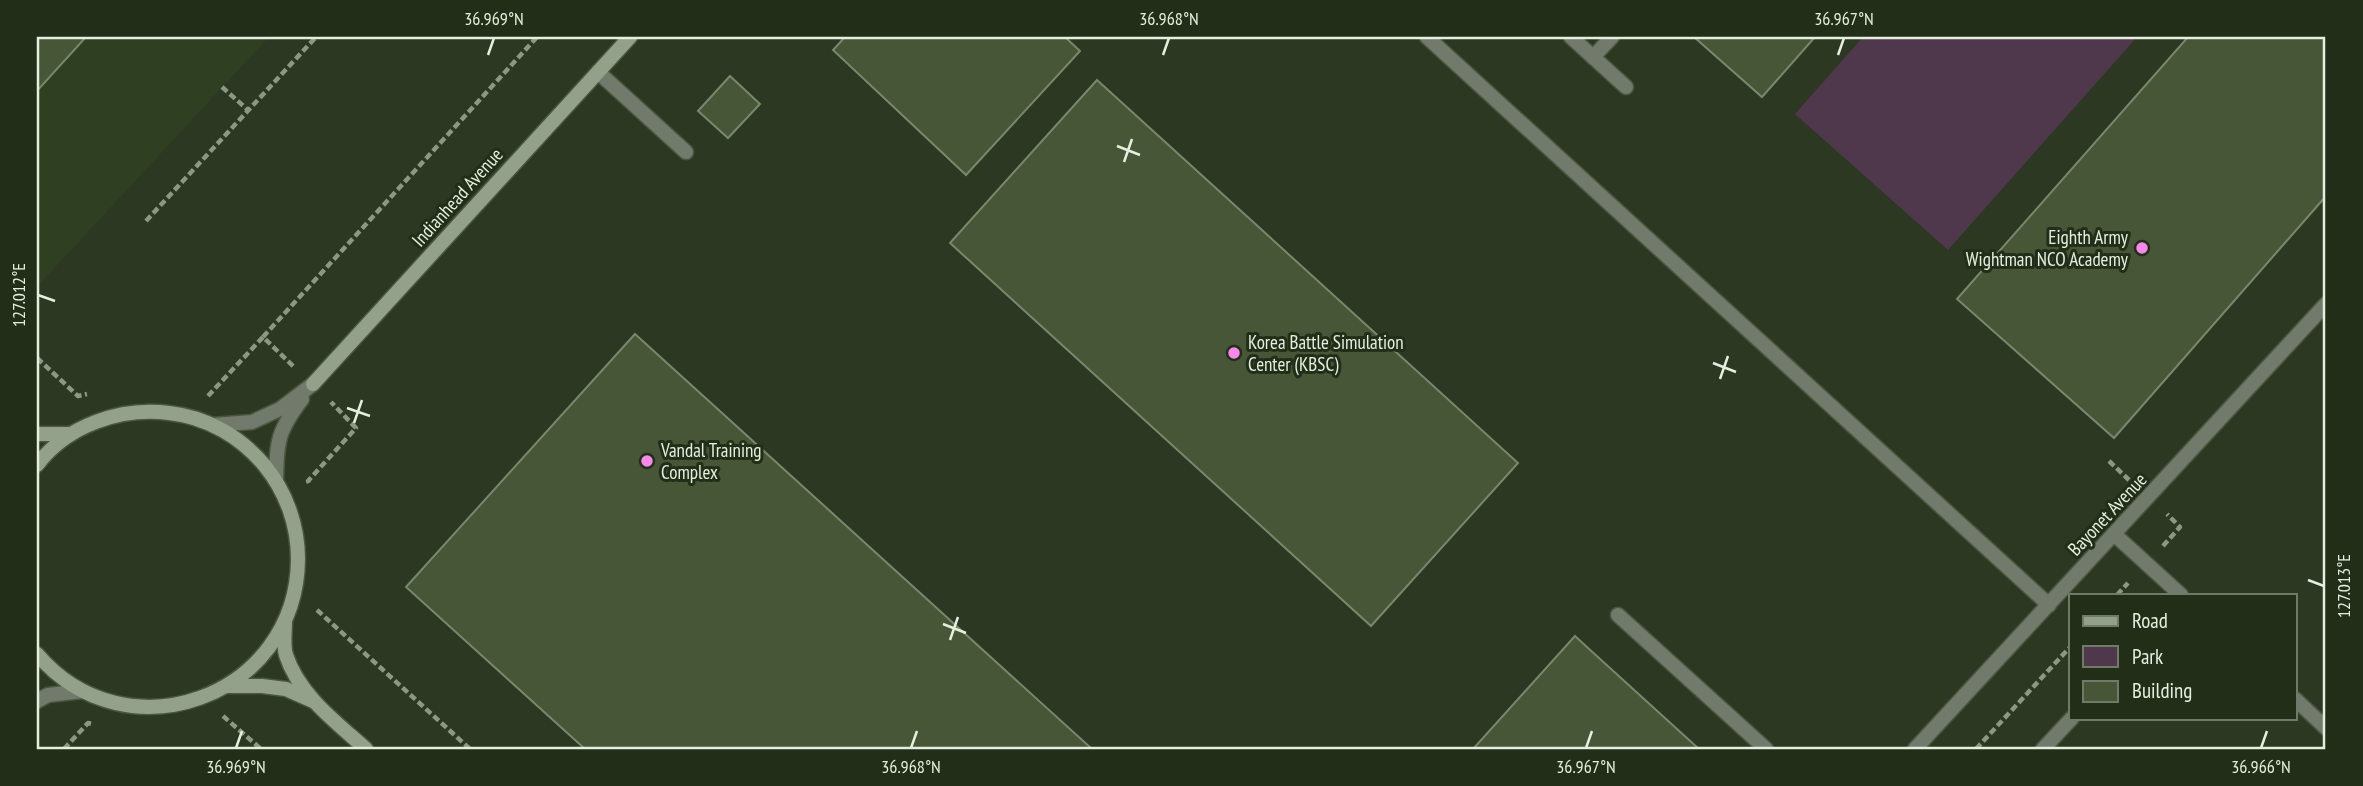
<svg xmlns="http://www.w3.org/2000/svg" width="2363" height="786" font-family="'PT Sans Narrow',sans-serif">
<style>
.built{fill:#2f3f21}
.green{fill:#50384c}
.building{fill:#465637;stroke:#79886d;stroke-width:2}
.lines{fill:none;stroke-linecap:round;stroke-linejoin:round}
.service-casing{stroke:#4a553f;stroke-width:17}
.minor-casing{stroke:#4a553f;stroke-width:17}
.tertiary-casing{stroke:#4a553f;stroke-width:17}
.secondary-casing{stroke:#4a553f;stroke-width:17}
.path{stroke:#8c9784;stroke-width:4.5;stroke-dasharray:7 3.5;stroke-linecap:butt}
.service{stroke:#717a6b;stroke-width:14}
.minor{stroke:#717a6b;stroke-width:14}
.tertiary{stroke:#717a6b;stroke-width:14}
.secondary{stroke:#94a18a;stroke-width:14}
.ticks{fill:none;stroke:#e5eedf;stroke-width:2.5}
.poi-dot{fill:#f888eb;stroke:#222e17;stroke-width:2.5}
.labels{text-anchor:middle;stroke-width:6;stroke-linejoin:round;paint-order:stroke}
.street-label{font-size:19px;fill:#e5eedf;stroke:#222e17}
.poi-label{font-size:19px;fill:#e5eedf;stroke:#222e17;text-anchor:start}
.neatline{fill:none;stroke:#e5eedf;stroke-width:2.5}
.ticks-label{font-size:18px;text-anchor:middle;fill:#e5eedf}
</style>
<rect width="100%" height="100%" fill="#2c3821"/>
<!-- built -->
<polygon class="built" points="37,37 269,37 37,287"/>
<!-- green -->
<polygon class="green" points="1863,37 2137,37 1948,250 1795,114"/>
<!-- building -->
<g class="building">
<polygon points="37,37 86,37 37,91"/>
<polygon points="845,37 1065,37 1080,51 966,175 833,50"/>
<polygon points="1694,37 1815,37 1762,97"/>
<polygon points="2188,37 2326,37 2326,196 2114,438 1957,299"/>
<polygon points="730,76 760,104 728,138 698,111"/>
<polygon points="1097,80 1518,463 1371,626 950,243"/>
<polygon points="635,334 1092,749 585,749 406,587"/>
<polygon points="1575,636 1588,648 1699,749 1473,749"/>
</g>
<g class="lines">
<!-- service casing -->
<g class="service-casing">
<g id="service">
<polyline points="1427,37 2049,605"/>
<polyline points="1571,37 1626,87"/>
<polyline points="1593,57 1612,37"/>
<polyline points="598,72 686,152"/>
<polyline points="1618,615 1766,749"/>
<polyline points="2043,749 2072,718"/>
</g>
</g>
<!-- minor casing -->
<g class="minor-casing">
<g id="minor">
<polyline points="213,425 252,422 280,409 313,384"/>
<path d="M276 481C277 441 277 432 302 399"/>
<polyline points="2114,534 2181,595"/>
<polyline points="2295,699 2326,728"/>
<polyline points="37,701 48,695 83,691"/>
</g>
</g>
<!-- tertiary casing -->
<g class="tertiary-casing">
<polyline id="tertiary" points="1915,749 2326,304"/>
</g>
<!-- secondary casing -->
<g class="secondary-casing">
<g id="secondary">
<polyline points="313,384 630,37"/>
<polyline points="37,434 71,434"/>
<path d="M37 465C67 425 121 407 169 413 207 417 241 437 265 466 286 492 298 525 298 559 297 697 126 759 37 654"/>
<path d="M285 622C285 633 283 645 286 655 299 695 336 722 366 749"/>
<polyline points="227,686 262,686 286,689 313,701"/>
</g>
</g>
<!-- path -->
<g class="path">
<polyline points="222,87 248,110"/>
<polyline points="146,221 316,37"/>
<polyline points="263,337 537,37"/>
<polyline points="37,358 78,396 87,394"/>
<polyline points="208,396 263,337 294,367"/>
<polyline points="2109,461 2129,480"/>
<polyline points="309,483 308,481 356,428 331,402"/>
<polyline points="2163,546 2180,527 2167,514"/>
<polyline points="2117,595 2128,583"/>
<polyline points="317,610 470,749"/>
<polyline points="223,716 261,749"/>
<polyline points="64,749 88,723 92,724"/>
<polyline points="1976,749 2071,646"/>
</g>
<!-- service -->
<use href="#service" class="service"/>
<!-- minor -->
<use href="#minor" class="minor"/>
<!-- tertiary -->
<use href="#tertiary" class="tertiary"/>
<!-- secondary -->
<use href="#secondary" class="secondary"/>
</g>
<!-- ticks -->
<path class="ticks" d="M488 55 494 38M1163 55 1169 38M1838 55 1844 38M1117 146 1140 155M1124 162 1132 139M38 295 55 301M1713 363 1736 372M1720 379 1728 356M347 408 370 416M354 423 362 400M2308 580 2324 586M943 624 966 633M950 640 958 617M236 748 242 731M911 748 917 731M1586 748 1592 731M2261 748 2267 731"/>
<!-- markers -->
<g class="poi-dot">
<circle cx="2142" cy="248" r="7"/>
<circle cx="1234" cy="353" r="7"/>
<circle cx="647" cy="461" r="7"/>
</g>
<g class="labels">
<!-- street labels -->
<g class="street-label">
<text transform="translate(457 197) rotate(-48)" y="7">Indianhead Avenue</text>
<text transform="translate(2107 514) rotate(-47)" y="7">Bayonet Avenue</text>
</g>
<!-- poi labels -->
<g class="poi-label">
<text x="2128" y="244" text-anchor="end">Eighth Army<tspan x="2128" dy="22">Wightman NCO Academy</tspan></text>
<text x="1248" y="349">Korea Battle Simulation<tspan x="1248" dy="22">Center (KBSC)</tspan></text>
<text x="661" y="457">Vandal Training<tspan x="661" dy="22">Complex</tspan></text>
</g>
</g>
<!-- border -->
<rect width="2363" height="786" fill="none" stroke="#222e17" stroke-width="77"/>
<!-- legend -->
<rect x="2069" y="594" width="228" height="126" fill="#222e17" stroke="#707b67" stroke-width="2"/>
<rect x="2083" y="616" width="35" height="10" fill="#94a18a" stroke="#707b67" stroke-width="2"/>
<text x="2132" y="628" font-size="21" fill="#e5eedf">Road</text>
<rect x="2083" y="646" width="35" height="21" fill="#50384c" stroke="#707b67" stroke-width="2"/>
<text x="2132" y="664" font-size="21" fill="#e5eedf">Park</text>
<rect x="2083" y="681" width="35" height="21" fill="#465637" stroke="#707b67" stroke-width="2"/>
<text x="2132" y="698" font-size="21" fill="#e5eedf">Building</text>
<rect x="38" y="38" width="2286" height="710" class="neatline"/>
<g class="ticks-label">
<text x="494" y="25">36.969°N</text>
<text x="1169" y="25">36.968°N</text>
<text x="1844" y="25">36.967°N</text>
<text transform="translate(19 295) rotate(-90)" y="6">127.012°E</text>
<text transform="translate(2344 586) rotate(-90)" y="6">127.013°E</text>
<text x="236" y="773">36.969°N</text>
<text x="911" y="773">36.968°N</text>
<text x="1586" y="773">36.967°N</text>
<text x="2261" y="773">36.966°N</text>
</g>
</svg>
